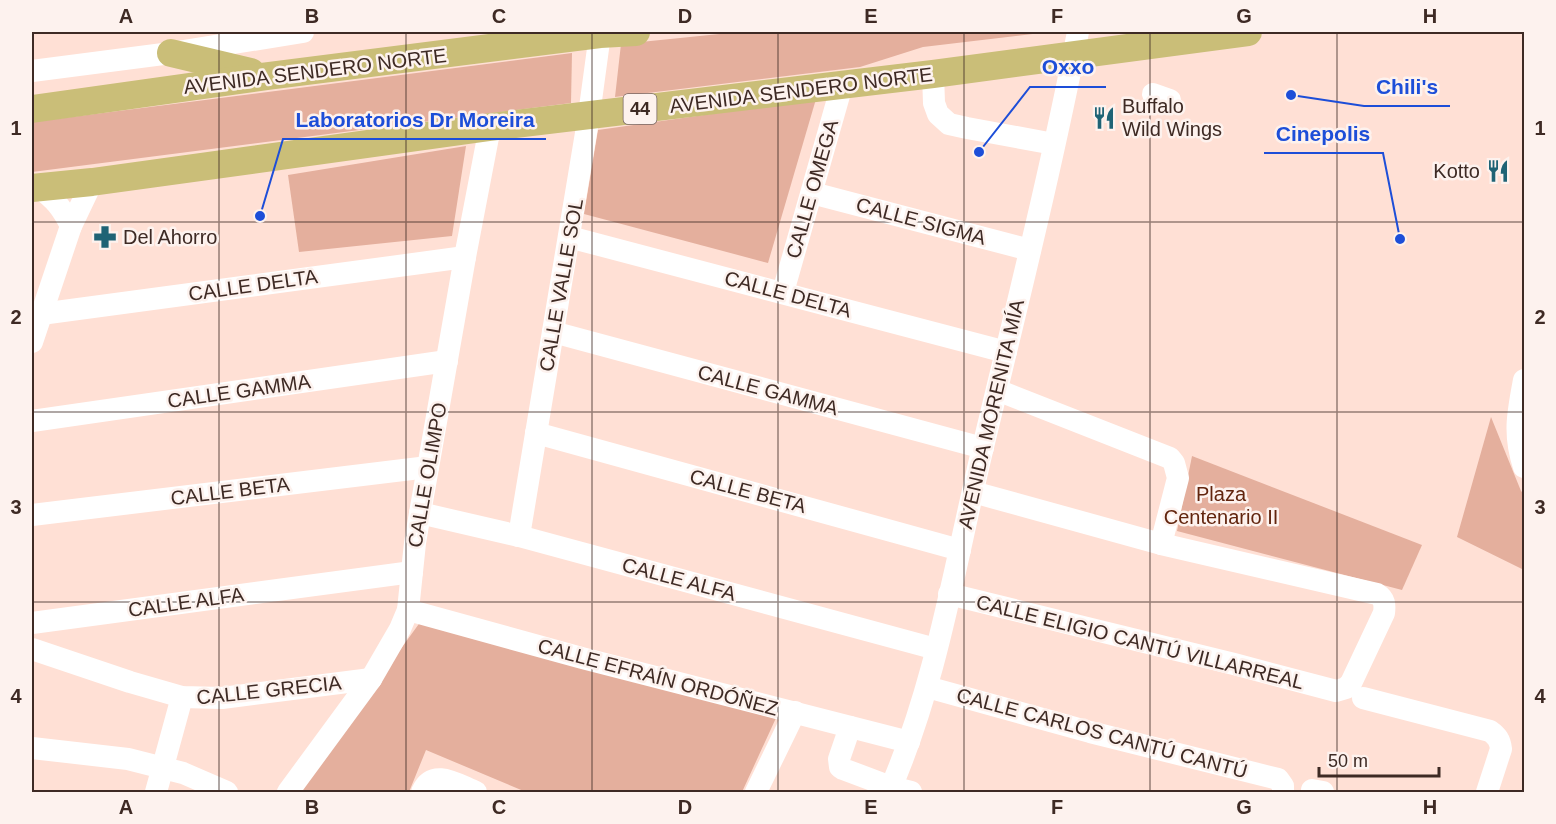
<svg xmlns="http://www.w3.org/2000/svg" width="1556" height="824" font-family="Helvetica,sans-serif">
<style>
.green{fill:#e4af9d}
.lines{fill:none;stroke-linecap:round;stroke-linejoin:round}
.minor{stroke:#fff;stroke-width:22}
.major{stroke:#cabe78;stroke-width:28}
.grid{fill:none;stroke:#3e2a24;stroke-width:1.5;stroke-opacity:0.55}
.labels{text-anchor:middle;stroke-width:5;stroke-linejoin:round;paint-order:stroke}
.shield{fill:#fdf2ee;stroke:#776661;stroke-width:1.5}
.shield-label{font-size:18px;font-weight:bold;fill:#3e2a24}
.street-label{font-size:20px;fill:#3e2a24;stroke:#fdf2ee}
.poi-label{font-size:20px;fill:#3e2a24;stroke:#fdf2ee;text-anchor:start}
.park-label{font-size:20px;fill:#62250e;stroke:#fdf2ee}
.leader{fill:none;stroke:#1d4ed8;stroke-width:2}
.callout-dot{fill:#1d4ed8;stroke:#fdf2ee;stroke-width:2}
.callout-label{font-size:21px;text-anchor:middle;font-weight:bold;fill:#1d4ed8;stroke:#fdf2ee;stroke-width:5;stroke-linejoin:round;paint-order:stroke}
.neatline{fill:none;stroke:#3e2a24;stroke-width:2}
.grid-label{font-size:20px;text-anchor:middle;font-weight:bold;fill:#3e2a24}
</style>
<rect width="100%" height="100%" fill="#ffe0d5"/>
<!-- green -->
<g class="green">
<polygon points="739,32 1049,32 923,47 860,67 615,97 621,44"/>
<polygon points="572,53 571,103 32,172 32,122"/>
<polygon points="816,99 768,263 584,214 598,130"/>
<polygon points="466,146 452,236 299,252 288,175"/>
<polygon points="1491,417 1521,491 1524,494 1524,570 1457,537"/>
<polygon points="1192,456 1422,545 1402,590 1177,531"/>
<polygon points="421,621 776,718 742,792 526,792 426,750 409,792 297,792"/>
</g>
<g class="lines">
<!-- minor -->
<g class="minor">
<polyline points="32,71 171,53 303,32"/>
<polyline points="933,74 934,103 938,114 949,124 967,128 1054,144"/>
<polyline points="1153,94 1170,100"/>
<path d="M38 187C55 199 62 208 71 226"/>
<polyline points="812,193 1030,250"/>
<polyline points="569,237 1006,352"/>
<polyline points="783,292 842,85"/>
<polyline points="41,314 465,257"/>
<polyline points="553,332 983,448"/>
<polyline points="32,342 71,226 92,182"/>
<path d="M1524 380C1518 412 1513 434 1524 467"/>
<polyline points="997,390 1170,458 1174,463 1178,478 1161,544"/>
<polyline points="32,421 447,361"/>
<polyline points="536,433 960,550"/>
<polyline points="420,513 519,536 936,649"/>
<polyline points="32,515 428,467"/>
<polyline points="519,536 589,115 600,34"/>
<path d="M949 594 1234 664 1336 691 1346 688 1351 683 1384 613C1385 605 1385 599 1377 594L1161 544 973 492"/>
<polyline points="408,610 582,658 909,742"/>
<polyline points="32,623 412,572"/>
<polyline points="32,649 130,682 182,697 222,698 371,679"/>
<polyline points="927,687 1090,732 1278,779 1283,786 1283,792"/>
<path d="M1363 698 1490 731C1497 736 1500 740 1501 749L1487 792"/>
<polyline points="850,727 839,759 840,767 843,769 891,787 911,792"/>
<polyline points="32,748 128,759 183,773 227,792"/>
<polyline points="1312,790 1323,792"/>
<polyline points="156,792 182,697"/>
<polyline points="288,792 371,679 400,629 408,610 415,543 420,513 465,257 490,127"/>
<path d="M422 792C433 767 458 785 476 792"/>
<polyline points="756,792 795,712"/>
<path d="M889 792C937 683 955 563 983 447 1016 309 1051 171 1078 32"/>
</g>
<!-- major -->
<g class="major">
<polyline points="171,53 251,72"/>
<polyline points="32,109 268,76 600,34 636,32"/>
<polyline points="32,188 92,182 490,127 933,74 1248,32"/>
</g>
</g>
<!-- grid -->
<path class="grid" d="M219 32V792M406 32V792M592 32V792M778 32V792M964 32V792M1150 32V792M1337 32V792M32 222H1524M32 412H1524M32 602H1524"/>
<!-- icons -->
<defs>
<g id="restaurant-bare" transform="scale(1.8)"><path d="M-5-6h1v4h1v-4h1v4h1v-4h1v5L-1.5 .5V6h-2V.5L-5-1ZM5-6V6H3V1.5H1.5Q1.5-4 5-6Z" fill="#1f6375" stroke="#fdf2ee" stroke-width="2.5" paint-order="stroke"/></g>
<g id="pharmacy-bare" transform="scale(1.8)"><path d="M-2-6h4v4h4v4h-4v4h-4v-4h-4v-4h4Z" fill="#1f6375" stroke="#fdf2ee" stroke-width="2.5" paint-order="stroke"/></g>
</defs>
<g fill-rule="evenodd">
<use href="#restaurant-bare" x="1104" y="118"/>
<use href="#restaurant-bare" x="1498" y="171"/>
<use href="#pharmacy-bare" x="105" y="237"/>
</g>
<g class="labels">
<!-- shield labels -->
<rect class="shield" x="623.5" y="94" width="33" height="30" rx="4.5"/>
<g class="shield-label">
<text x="640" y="115">44</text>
</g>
<!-- street labels -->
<g class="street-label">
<text transform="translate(315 71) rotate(-7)" y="7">AVENIDA SENDERO NORTE</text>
<text transform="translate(801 90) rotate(-7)" y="7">AVENIDA SENDERO NORTE</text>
<text transform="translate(812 189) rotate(-74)" y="7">CALLE OMEGA</text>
<text transform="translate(921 221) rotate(15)" y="7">CALLE SIGMA</text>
<text transform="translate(253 285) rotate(-8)" y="7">CALLE DELTA</text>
<text transform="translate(561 285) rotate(-80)" y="7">CALLE VALLE SOL</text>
<text transform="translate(788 294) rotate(15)" y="7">CALLE DELTA</text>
<text transform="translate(768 390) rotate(15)" y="7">CALLE GAMMA</text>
<text transform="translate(239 391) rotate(-8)" y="7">CALLE GAMMA</text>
<text transform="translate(991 414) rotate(-77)" y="7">AVENIDA MORENITA MÍA</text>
<text transform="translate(427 475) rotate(-80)" y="7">CALLE OLIMPO</text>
<text transform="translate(230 491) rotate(-7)" y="7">CALLE BETA</text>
<text transform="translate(748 491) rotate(15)" y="7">CALLE BETA</text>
<text transform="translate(679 579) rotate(15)" y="7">CALLE ALFA</text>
<text transform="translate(186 602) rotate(-8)" y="7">CALLE ALFA</text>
<text transform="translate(1140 642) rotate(14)" y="7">CALLE ELIGIO CANTÚ VILLARREAL</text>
<text transform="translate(658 677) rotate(15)" y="7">CALLE EFRAÍN ORDÓÑEZ</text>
<text transform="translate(269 690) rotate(-6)" y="7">CALLE GRECIA</text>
<text transform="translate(1102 733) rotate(15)" y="7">CALLE CARLOS CANTÚ CANTÚ</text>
</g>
<!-- poi labels -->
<g class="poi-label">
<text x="1122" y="113">Buffalo<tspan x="1122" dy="23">Wild Wings</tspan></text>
<text x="1480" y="178" text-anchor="end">Kotto</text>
<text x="123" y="244">Del Ahorro</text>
</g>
<!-- park labels -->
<g class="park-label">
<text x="1221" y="501">Plaza<tspan x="1221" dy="23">Centenario II</tspan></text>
</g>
</g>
<!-- callouts -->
<path class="leader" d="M979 152L1030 87H1106M1291 95L1364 106H1450M260 216L283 139H546M1400 239L1383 153H1264"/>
<g class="callout-dot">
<circle cx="979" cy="152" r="6"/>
<circle cx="1291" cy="95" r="6"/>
<circle cx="260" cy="216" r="6"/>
<circle cx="1400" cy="239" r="6"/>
</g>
<g class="callout-label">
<text x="1068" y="74">Oxxo</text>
<text x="1407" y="94">Chili's</text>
<text x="415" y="127">Laboratorios Dr Moreira</text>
<text x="1323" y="141">Cinepolis</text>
</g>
<!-- border -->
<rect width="1556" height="824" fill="none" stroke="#fdf2ee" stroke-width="66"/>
<!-- scale -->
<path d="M1319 767v9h120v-9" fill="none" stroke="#3e2a24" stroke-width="3"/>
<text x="1328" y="767" font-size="18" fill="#3e2a24" stroke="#fdf2ee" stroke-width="4.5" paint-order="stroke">50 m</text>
<rect x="33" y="33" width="1490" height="758" class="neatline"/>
<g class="grid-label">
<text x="126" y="23">A</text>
<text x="312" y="23">B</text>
<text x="499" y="23">C</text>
<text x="685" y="23">D</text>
<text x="871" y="23">E</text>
<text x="1057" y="23">F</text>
<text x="1244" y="23">G</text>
<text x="1430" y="23">H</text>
<text x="16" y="135">1</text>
<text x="1540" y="135">1</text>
<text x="16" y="324">2</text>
<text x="1540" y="324">2</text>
<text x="16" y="514">3</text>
<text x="1540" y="514">3</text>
<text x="16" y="703">4</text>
<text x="1540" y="703">4</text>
<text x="126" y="814">A</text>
<text x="312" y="814">B</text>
<text x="499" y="814">C</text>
<text x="685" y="814">D</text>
<text x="871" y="814">E</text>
<text x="1057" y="814">F</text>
<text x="1244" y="814">G</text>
<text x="1430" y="814">H</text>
</g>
</svg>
